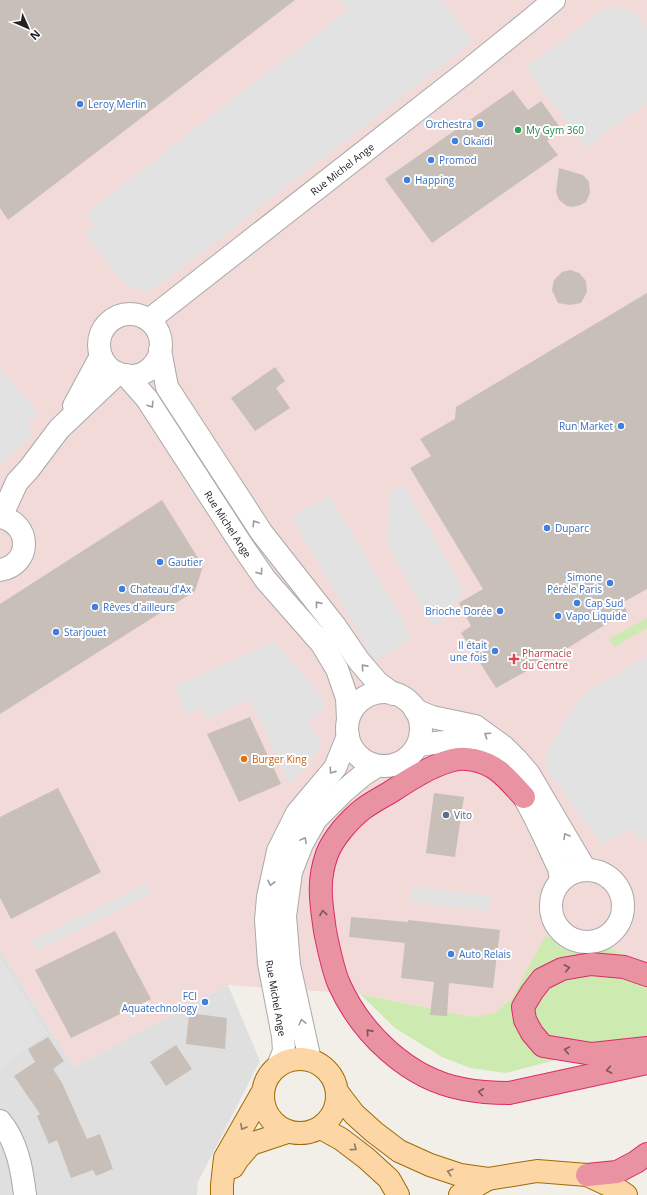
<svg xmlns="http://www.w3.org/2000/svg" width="647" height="1195" font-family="'Open Sans',sans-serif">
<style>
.residential{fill:#e0dfdf}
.commercial{fill:#f2dad9}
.grass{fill:#cdebb0}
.parking{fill:#e2e2e2}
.building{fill:#c7bfb8}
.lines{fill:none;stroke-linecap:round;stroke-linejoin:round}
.minor-casing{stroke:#a9a9a9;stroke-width:24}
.major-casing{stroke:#a06b00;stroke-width:24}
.highway-casing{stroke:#dc2a67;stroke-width:24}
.minor{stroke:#fff;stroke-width:22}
.major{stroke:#fcd6a4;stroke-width:22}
.highway{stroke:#e892a2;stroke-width:22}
.oneway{stroke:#9c9c9c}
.oneway2{stroke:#7b545c}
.oneway3{stroke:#8f7c63}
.shop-dot{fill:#3f7fe0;stroke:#fff;stroke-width:1.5}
.leisure-dot{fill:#2e9e5b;stroke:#fff;stroke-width:1.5}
.health-dot{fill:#e0444e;stroke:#fff;stroke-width:1.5}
.food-dot{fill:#e8710a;stroke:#fff;stroke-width:1.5}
.service-dot{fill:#5c6f8a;stroke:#fff;stroke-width:1.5}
.labels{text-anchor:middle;stroke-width:4;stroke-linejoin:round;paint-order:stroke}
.shop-label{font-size:10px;fill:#366cbe;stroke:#fff;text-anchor:start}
.leisure-label{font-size:10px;fill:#27864d;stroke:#fff;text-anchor:start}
.street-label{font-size:10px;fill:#222;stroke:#fff}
.health-label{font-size:10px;fill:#be3a42;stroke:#fff;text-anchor:start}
.food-label{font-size:10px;fill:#c56008;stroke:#fff;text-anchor:start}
.service-label{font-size:10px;fill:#4e5e75;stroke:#fff;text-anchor:start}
</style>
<rect width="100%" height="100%" fill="#f2efe9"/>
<!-- residential -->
<polygon class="residential" points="0,950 74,1067 228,985 260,1061 198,1182 197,1195 0,1195"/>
<!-- commercial -->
<polygon class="commercial" points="0,0 647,0 647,965 608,947 580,949 545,936 512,998 495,1013 472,1017 360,994 228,985 74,1067 0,950"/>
<!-- grass -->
<g class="grass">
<polygon points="647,618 647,628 614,647 609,639"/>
<polygon points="545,936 580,949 608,947 647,965 647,1036 506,1073 470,1068 442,1057 395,1028 360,994 472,1017 495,1013 512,998"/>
</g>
<!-- parking -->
<g class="parking">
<polygon points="340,0 442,0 474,41 170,277 146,292 124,284 85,234 95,225 85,214 348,10"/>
<polygon points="608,6 633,11 647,29 647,102 586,148 526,68"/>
<polygon points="0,368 39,414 29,424 31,435 28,440 0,465"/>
<polygon points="403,485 465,591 442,621 433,626 386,543 391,492"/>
<polygon points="330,496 405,624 410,639 375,661 291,516"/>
<polygon points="275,641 322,697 324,711 309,721 322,747 290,785 250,700 206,719 201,708 185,715 175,686"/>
<polygon points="647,656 647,839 640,842 632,828 601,844 545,767 548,749 571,711 588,691"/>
<polygon points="147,883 152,893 37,951 32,940"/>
<polygon points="412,887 491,896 489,911 410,902"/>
<polygon points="0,957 47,1033 0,1069"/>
</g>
<!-- building -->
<g class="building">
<polygon points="0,0 295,0 8,220 0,208"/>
<polygon points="513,90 528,110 541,101 562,130 547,141 558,155 432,243 385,179"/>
<polygon points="559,168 583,175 589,182 590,193 586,202 580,205 573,207 567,206 559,200 556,192"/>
<polygon points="570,270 579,273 586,281 587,292 581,303 570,305 558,303 552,290 554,280 562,272"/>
<polygon points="647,293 647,589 622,603 627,611 563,651 496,688 461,633 471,626 459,603 483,589 410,468 431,456 420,439 455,419 456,407"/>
<polygon points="275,367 285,381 276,388 290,408 255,431 231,398"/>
<polygon points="162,500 203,566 195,591 0,714 0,604"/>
<polygon points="250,717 281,784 239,802 207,734"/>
<polygon points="58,788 101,872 11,919 0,898 0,817"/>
<polygon points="434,793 464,797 455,857 426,853"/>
<polygon points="351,917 408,922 408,920 500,930 493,988 449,983 447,1016 430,1015 434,982 401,978 405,943 349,937"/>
<polygon points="115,931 151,999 71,1038 35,970"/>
<polygon points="189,1013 227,1018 225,1049 186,1044"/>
<polygon points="48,1037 64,1061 53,1069 62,1083 87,1139 100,1134 113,1169 96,1176 93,1170 71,1178 57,1140 49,1144 37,1116 40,1114 14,1076 35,1062 28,1049"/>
<polygon points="176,1045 192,1069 166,1086 150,1062"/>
</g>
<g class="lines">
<!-- minor casing -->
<g class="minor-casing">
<g id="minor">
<circle cx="130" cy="345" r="31"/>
<polyline points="149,320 466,72 534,17 554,0"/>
<polyline points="160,350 167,387 262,533 335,626 359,661 377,682 393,694"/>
<polyline points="126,375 147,399 241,544 265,579 322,644 337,669 347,698 348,720"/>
<polyline points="74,406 101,356"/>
<path d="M0 517C32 523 32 565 0 570"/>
<polyline points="1,517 17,482 29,469 59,429 118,373"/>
<circle cx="384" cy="729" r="37"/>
<polyline points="415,710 432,717 475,726 504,747 517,760 529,774 585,869"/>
<path d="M418 745C436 743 458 738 475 745 515 761 541 832 559 868L561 880"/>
<circle cx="587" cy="906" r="36"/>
<polyline points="310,1060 289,965 285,916 291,872 302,844 316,819 344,791 363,775 377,766"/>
<polyline points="278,1066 284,1051 283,1036 269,963 266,920 268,897 278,851 297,813 335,768 348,736"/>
<path d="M0 1121C17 1141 22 1169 25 1195"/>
</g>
</g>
<!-- major casing -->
<g class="major-casing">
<g id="major">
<circle cx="300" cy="1096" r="37"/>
<polyline points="338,1093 354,1114 374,1132 399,1151 430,1165 460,1175 488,1179 537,1171 587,1175 617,1189 626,1195"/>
<polyline points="321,1128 341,1139 366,1158 389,1179 398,1195"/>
<polyline points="233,1167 238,1159 251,1144 287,1132"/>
<polyline points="222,1195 222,1185 225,1158 262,1093"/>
<polyline points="460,1195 488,1179"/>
</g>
</g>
<!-- highway casing -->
<g class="highway-casing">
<g id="highway">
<path d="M524 797C508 780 498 765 474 760 469 759 459 758 453 760 430 766 409 780 389 793 380 798 371 803 363 809 350 819 333 838 327 854 317 882 321 902 325 931 328 946 333 970 339 984 361 1033 408 1079 463 1089 478 1092 493 1093 509 1093L647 1063"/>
<polyline points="647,975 624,967 591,964 562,969 542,979 532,992 523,1007 525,1020 532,1033 543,1046 592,1054 647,1048"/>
<polyline points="587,1175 617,1172 636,1162 647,1154"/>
</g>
</g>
<!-- minor -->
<use href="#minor" class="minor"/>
<!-- major -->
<use href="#major" class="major"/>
<!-- highway -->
<use href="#highway" class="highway"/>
</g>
<!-- one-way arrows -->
<defs><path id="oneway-chevron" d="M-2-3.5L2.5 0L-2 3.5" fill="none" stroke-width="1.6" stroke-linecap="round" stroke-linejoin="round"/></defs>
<g class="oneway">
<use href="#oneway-chevron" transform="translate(151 405) rotate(57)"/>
<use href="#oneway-chevron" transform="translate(255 523) rotate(-123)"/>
<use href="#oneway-chevron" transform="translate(260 572) rotate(55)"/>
<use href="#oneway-chevron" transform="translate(318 604) rotate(-129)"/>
<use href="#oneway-chevron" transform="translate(364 667) rotate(-132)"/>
<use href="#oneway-chevron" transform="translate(487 735) rotate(-146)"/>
<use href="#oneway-chevron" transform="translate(332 771) rotate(125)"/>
<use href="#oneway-chevron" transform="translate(566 836) rotate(-120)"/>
<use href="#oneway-chevron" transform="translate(304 840) rotate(-62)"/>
<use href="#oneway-chevron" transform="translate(271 883) rotate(102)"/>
<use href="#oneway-chevron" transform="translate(302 1022) rotate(-103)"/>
</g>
<g class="oneway2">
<use href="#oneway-chevron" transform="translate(323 913) rotate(-99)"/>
<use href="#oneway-chevron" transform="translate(567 968) rotate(-11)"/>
<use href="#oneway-chevron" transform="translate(369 1032) rotate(-132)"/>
<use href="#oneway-chevron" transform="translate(567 1050) rotate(-170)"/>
<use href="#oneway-chevron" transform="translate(609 1070) rotate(169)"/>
<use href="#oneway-chevron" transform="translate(481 1092) rotate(-173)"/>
</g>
<g class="oneway3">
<use href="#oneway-chevron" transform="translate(243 1127) rotate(120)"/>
<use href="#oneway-chevron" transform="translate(354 1148) rotate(37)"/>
<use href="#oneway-chevron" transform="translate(450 1172) rotate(-163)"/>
</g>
<!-- markers -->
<g class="shop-dot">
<circle cx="80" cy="104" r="4"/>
<circle cx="480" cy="124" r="4"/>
<circle cx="455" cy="141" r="4"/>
<circle cx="431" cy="160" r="4"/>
<circle cx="407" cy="180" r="4"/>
<circle cx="621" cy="426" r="4"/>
<circle cx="547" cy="528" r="4"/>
<circle cx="160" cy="562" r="4"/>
<circle cx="610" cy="583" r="4"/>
<circle cx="122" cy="589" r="4"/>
<circle cx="577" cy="603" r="4"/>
<circle cx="95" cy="607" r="4"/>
<circle cx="500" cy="611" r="4"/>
<circle cx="558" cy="616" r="4"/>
<circle cx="56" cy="632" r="4"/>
<circle cx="495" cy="651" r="4"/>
<circle cx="451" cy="954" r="4"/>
<circle cx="205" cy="1002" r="4"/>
</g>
<circle class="leisure-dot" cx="518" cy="130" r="4"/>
<path class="health-dot" d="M512 653h4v4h4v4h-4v4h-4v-4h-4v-4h4z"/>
<circle class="food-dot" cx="244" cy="759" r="4"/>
<circle class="service-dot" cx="446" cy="815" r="4"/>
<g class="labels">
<!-- shop labels -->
<g class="shop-label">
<text x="88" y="108">Leroy Merlin</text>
<text x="472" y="128" text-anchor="end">Orchestra</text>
<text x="463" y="145">Okaïdi</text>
<text x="439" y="164">Promod</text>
<text x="415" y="184">Happing</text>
<text x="613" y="430" text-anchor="end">Run Market</text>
<text x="555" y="532">Duparc</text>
<text x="168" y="566">Gautier</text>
<text x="602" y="581" text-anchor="end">Simone<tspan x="602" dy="12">Pérèle Paris</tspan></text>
<text x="130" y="593">Chateau d'Ax</text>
<text x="585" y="607">Cap Sud</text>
<text x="103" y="611">Rêves d'ailleurs</text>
<text x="492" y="615" text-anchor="end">Brioche Dorée</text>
<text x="566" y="620">Vapo Liquide</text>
<text x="64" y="636">Starjouet</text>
<text x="487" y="649" text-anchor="end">Il était<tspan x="487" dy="12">une fois</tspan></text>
<text x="459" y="958">Auto Relais</text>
<text x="197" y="1000" text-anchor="end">FCI<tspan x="197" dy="12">Aquatechnology</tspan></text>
</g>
<!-- leisure labels -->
<g class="leisure-label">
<text x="526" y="134">My Gym 360</text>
</g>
<!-- street labels -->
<g class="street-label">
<text transform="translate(342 169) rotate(-38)" y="4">Rue Michel Ange</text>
<text transform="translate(228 524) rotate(57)" y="4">Rue Michel Ange</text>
<text transform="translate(276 998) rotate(80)" y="4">Rue Michel Ange</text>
</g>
<!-- health labels -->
<g class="health-label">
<text x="522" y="657">Pharmacie<tspan x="522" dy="12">du Centre</tspan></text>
</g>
<!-- food labels -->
<g class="food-label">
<text x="252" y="763">Burger King</text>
</g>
<!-- service labels -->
<g class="service-label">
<text x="454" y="819">Vito</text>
</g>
</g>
<!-- north arrow -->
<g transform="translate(28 28) rotate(135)" stroke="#ffffff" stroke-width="3" paint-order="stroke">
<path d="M0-3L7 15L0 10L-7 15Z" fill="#222222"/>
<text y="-6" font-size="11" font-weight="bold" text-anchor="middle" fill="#222222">N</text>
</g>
</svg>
